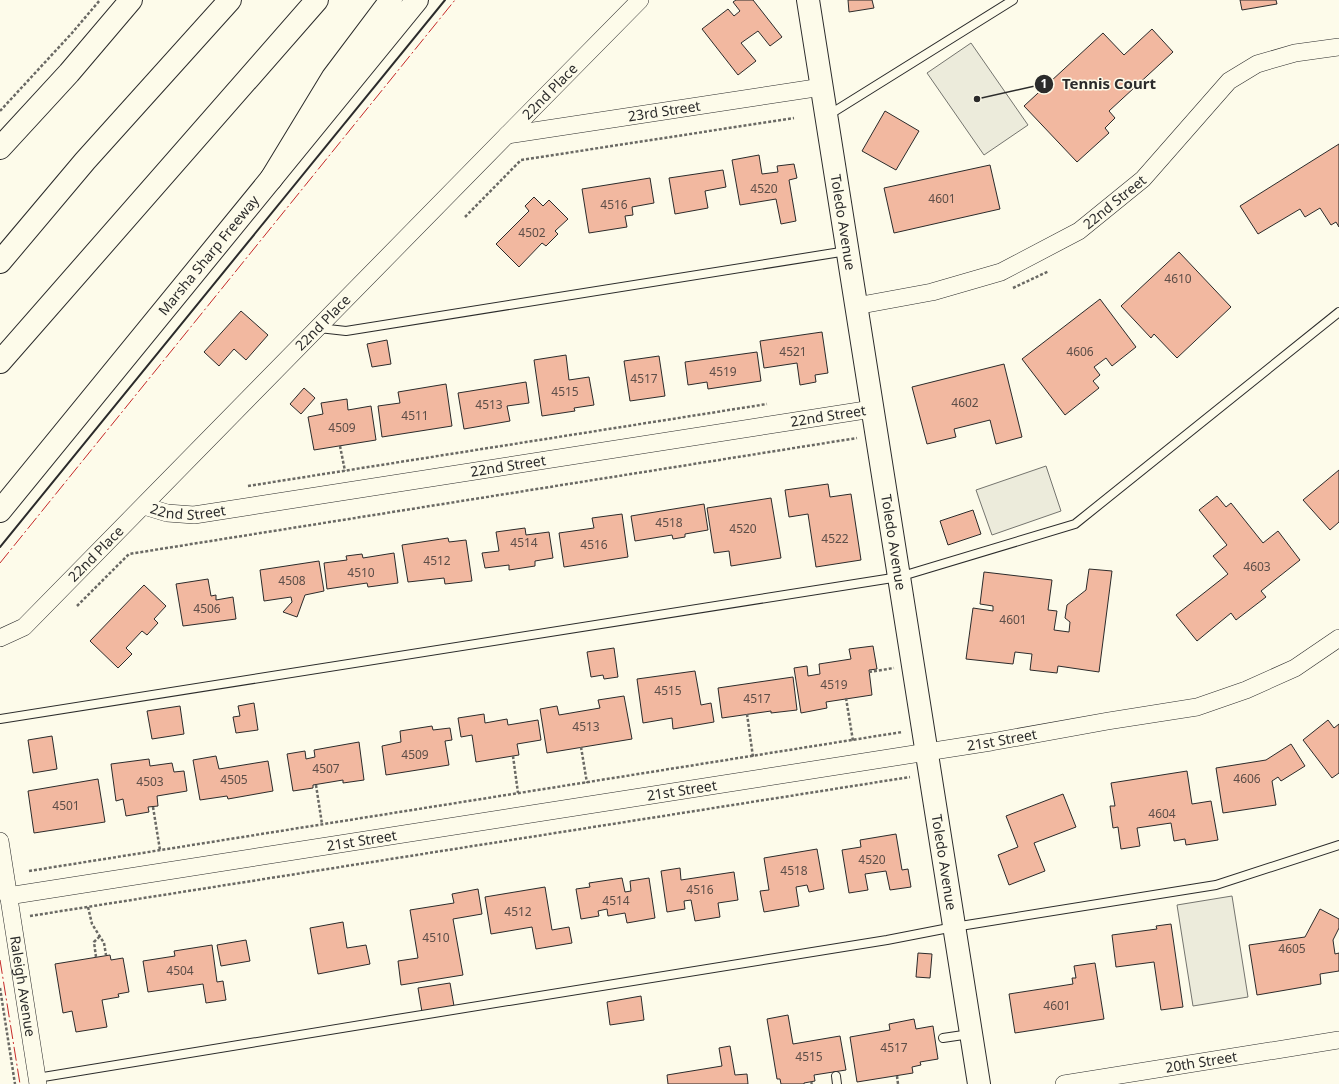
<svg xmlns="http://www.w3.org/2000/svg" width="1339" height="1084" font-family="'Noto Sans',sans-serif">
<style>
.green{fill:#ecebdb;stroke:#74746e}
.building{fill:#f2b8a0;stroke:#2b2b2b}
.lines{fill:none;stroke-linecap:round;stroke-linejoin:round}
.lane-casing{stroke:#2b2b2b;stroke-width:10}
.street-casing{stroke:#2b2b2b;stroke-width:18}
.secondary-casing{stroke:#2b2b2b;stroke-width:24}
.highway-casing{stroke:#2b2b2b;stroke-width:24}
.path{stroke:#6a6964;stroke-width:2.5;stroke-dasharray:3 2;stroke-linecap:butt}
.lane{stroke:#fdfbea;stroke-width:8}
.street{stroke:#fdfbea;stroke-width:17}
.secondary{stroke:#fdfbea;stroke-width:22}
.highway{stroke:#fdfbea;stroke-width:22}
.wall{stroke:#2b2b2b;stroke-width:2}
.power{stroke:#c62828;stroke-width:1;stroke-dasharray:14 3 2 3;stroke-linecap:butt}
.labels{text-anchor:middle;stroke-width:3;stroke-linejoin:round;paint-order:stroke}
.number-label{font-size:12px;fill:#5d4e48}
.street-label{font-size:14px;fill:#2b2b2b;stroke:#fdfbea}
.leader{fill:none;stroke:#2b2b2b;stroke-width:1.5}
.callout-dot{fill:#2b2b2b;stroke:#fdfbea;stroke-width:1.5}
.mark-label{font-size:12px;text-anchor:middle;font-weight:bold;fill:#fff}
.callout-label{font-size:15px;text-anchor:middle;font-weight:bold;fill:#2b2b2b;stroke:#fdfbea;stroke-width:3;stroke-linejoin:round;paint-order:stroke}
</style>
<rect width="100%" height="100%" fill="#fdfbea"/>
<!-- green -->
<g class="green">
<polygon points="971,43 1028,125 984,155 927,73"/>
<polygon points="1046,466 1061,511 992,535 976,490"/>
<polygon points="1232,896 1248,997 1193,1006 1177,905"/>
</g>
<!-- building -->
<g class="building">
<polygon points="736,0 753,0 782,37 770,46 758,31 741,43 756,61 738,75 702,29 728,9 734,16 740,11 733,2"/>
<polygon points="848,0 872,0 874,8 849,12"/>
<polygon points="1240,0 1276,0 1277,4 1242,10"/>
<polygon points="1152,29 1173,52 1109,111 1115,118 1105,128 1109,133 1077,162 1024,106 1103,33 1124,55"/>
<polygon points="885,111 919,131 896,170 862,151"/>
<polygon points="1339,144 1339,227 1336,222 1331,225 1320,208 1305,217 1300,209 1258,234 1240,206"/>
<polygon points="759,155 762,174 778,172 777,166 794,164 797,178 789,180 796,221 781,224 776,199 740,205 732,160"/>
<polygon points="990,165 1000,209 894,233 884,188"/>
<polygon points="723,170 726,187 705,191 708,208 675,214 669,178"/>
<polygon points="650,178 654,203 632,207 633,215 625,216 627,227 589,233 582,189"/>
<polygon points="534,197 543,206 549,200 568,219 555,231 558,234 546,246 542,243 519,267 496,244 529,211 525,206"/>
<polygon points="1179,252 1231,307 1177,358 1154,334 1151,338 1121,306"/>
<polygon points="1100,299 1136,347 1112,366 1106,358 1094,367 1100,375 1093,381 1099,388 1065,415 1022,359"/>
<polygon points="241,311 268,335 246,360 234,349 219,366 204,352"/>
<polygon points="822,332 828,373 815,375 816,382 800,385 797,363 764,368 760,341"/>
<polygon points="387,340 391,364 372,367 367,344"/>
<polygon points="757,352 761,381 708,389 707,382 688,385 685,362"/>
<polygon points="566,355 569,380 589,377 594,405 574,408 575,411 542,416 534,360"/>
<polygon points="659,356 665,396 630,401 624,361"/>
<polygon points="1004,364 1022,437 996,444 990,420 954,429 956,437 927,444 912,387"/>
<polygon points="526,382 529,403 507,406 510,421 464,429 458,393"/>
<polygon points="446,384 452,426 382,437 378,406 400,403 398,392"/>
<polygon points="304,388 315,398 301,414 290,404"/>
<polygon points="347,399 348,410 371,406 376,440 314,450 308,417 323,414 321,403"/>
<polygon points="1339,470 1339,522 1330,530 1303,500"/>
<polygon points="828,484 830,497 851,494 861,560 816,567 808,514 789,517 785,490"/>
<polygon points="1217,496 1226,507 1231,503 1263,543 1278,531 1300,560 1261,591 1266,597 1236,620 1231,613 1197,641 1176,615 1228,574 1213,556 1227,545 1199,510"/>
<polygon points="771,498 781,558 731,566 729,551 714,553 707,508"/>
<polygon points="704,504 708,530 685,534 685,537 673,539 672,535 635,541 631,516"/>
<polygon points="973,510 981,534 948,545 940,521"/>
<polygon points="622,514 628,557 564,567 559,533 594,528 592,518"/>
<polygon points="525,528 526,535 549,532 553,558 535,561 535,566 509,570 509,565 485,568 482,553 499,551 496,532"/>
<polygon points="448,538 449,542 466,540 472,581 445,584 444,578 408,582 402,545"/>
<polygon points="394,553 398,583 368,587 367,583 327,589 324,563 347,560 346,556 362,554 363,558"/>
<polygon points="319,561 324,591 305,595 297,617 283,612 292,602 291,597 264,601 260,570"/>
<polygon points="1089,569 1112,571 1099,672 1058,666 1057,673 1030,670 1032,654 1015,652 1013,664 966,659 973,608 993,611 993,606 980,604 984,572 1052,580 1048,610 1057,611 1054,630 1069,632 1070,622 1065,618 1067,605 1086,590"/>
<polygon points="208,579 211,596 216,595 216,600 233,597 236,619 183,626 176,584"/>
<polygon points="144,585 166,606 154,619 158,623 147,635 142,631 126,648 132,654 118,668 90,641"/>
<polygon points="873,646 877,669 869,670 872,695 826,702 827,708 801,713 794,668 807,666 808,676 820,674 819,664 851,659 849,649"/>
<polygon points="614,648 618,677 604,679 603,675 591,677 587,652"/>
<polygon points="695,671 701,705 711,703 714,722 673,729 672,718 643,723 637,679"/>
<polygon points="793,677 797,710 771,713 771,711 722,718 718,688"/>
<polygon points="624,696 632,739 547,753 540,709 557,706 559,715 600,708 598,700"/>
<polygon points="254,703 258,730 236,733 233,717 240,716 238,706"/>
<polygon points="180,706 184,734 152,739 147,711"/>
<polygon points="484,714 485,723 507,719 508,725 538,720 541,740 517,744 519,755 476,762 472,735 461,737 458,718"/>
<polygon points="1328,720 1334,728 1339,724 1339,773 1332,778 1303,740"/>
<polygon points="432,726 433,730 450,728 452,740 445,741 449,765 386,775 382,746 401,742 400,731"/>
<polygon points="52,736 57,769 33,773 28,740"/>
<polygon points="359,742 364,780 343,783 343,780 313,785 313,788 293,791 287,754 305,751 306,759 315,757 314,750"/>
<polygon points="1291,744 1305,766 1281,781 1278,777 1272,781 1276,805 1223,813 1216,768 1266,760"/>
<polygon points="216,756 219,769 268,761 273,791 228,799 227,796 200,800 193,760"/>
<polygon points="149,759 150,766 172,763 174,772 184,771 187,791 157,796 158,806 148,807 149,812 126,816 123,799 116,801 111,764"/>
<polygon points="1187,771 1192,804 1211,801 1218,840 1186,845 1185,839 1174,841 1171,823 1137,828 1140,846 1121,849 1118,827 1113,828 1110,806 1115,806 1111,783"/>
<polygon points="98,779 105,822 34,833 28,791"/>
<polygon points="1063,794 1076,827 1034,843 1045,871 1009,885 998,855 1018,847 1006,816"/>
<polygon points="896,834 902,870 908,869 911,887 890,890 886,871 865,874 868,890 849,893 842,850 861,847 860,840"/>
<polygon points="817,849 824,889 809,892 807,885 796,887 799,906 764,912 760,891 769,890 764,858"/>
<polygon points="680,868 681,880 734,872 738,900 718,903 720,917 695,921 691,900 684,901 685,909 667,912 661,871"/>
<polygon points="622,878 625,892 631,891 630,881 649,878 655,918 627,923 625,913 608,916 607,909 598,911 599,916 581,919 576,889 590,887 589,883"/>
<polygon points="545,887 552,930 569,927 572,943 536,949 532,927 491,934 485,897"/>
<polygon points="478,889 482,914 453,919 463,975 401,985 398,961 418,958 410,910 454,903 452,894"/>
<polygon points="1320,909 1339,919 1339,928 1333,940 1335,954 1339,953 1339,971 1320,974 1321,984 1257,995 1249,945 1305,937"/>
<polygon points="343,922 347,948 366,945 370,964 318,974 310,928"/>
<polygon points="1171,924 1183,1007 1161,1010 1154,962 1116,967 1112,935 1157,929 1156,926"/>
<polygon points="246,940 250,961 221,966 217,945"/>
<polygon points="212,945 217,982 223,981 226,1000 206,1003 203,984 148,992 143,961 175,956 174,951"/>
<polygon points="918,953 932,954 930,978 916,977"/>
<polygon points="110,955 111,960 123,958 129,992 118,994 119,997 102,1000 107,1027 76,1032 72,1011 63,1013 55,964"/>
<polygon points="1095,963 1104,1019 1015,1033 1009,994 1073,984 1072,978 1076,978 1074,966"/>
<polygon points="450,983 454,1006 422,1012 418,988"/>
<polygon points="641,996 644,1020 610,1025 607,1002"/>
<polygon points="788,1015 793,1044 840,1036 846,1070 814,1075 815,1081 804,1083 804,1084 781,1084 780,1079 777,1079 767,1019"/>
<polygon points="914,1019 916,1029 933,1026 938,1059 920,1062 921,1065 912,1067 913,1073 857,1082 850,1037 890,1030 889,1024"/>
<polygon points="730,1046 735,1075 747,1074 748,1084 668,1084 667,1075 722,1066 719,1048"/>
</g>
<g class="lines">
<!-- lane casing -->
<g class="lane-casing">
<g id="lane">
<polyline points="827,116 1013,0"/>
<polyline points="319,328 346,331 847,251"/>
<polyline points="0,719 899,577 1075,524 1339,312"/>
<polyline points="943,1038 970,1034"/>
<polyline points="836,1076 837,1084"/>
<polyline points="37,1078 391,1020 887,940 954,927 1216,885 1339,845"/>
</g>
</g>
<!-- street casing -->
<g class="street-casing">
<g id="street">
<path id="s1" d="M507 135 822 87"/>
<path id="s2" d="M856 306 932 292 1001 272 1079 231 1143 179 1229 81 1257 64 1295 53 1339 47"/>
<path id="s3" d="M144 506 167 513 194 515 872 409"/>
<path id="s4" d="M0 638 24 627 507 135 640 0"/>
<path id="s5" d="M0 841 38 1084"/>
<path id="s6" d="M8 896 991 742 1108 721 1197 707 1246 690 1295 668 1339 638"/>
<path id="s7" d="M1064 1084 1339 1040"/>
</g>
</g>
<!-- secondary casing -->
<g class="secondary-casing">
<g id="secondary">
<path id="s8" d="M808 0 979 1084"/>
<polyline points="0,148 69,73 131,0"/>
<path id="s9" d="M0 511 417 0"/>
</g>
</g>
<!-- highway casing -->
<g class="highway-casing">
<g id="highway">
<polyline points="271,179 333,77 391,0"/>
<polyline points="0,262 85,161 230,0"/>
<polyline points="0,362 317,0"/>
</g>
</g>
<!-- path -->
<g class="path">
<polyline points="0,111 72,33 100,0"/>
<polyline points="465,217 521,160 794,118"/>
<polyline points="1013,288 1049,271"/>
<polyline points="340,446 345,471"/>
<polyline points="248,486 767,404"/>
<polyline points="77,606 129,554 857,438"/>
<polyline points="869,672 894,668"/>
<polyline points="846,698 853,741"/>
<polyline points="747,714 753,757"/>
<polyline points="581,747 587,783"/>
<polyline points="513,756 518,793"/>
<polyline points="316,785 322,824"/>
<polyline points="153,807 160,850"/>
<polyline points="29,871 902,732"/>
<polyline points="88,907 92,924 104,943 106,955"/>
<polyline points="30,916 910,777"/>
<polyline points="96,957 94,942 100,936"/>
<polyline points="0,988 15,1084"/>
<polyline points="897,1076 898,1084"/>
<polyline points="811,1082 812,1084"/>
</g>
<!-- lane -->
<use href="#lane" class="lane"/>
<!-- street -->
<use href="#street" class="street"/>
<!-- secondary -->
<use href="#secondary" class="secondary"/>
<!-- highway -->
<use href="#highway" class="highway"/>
<!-- wall -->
<polyline class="wall" points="0,547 445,0"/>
<!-- power -->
<g class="power">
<polyline points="0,563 455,0"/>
<polyline points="0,960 20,1084"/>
</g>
</g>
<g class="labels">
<!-- number labels -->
<g class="number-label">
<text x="764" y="193">4520</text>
<text x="942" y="203">4601</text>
<text x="614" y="209">4516</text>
<text x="532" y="237">4502</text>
<text x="1178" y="283">4610</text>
<text x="793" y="356">4521</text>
<text x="1080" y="356">4606</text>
<text x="723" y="376">4519</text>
<text x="644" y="383">4517</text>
<text x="565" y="396">4515</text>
<text x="965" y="407">4602</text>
<text x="489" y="409">4513</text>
<text x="415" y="420">4511</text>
<text x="342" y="432">4509</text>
<text x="669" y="527">4518</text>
<text x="743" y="533">4520</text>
<text x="835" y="543">4522</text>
<text x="524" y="547">4514</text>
<text x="594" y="549">4516</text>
<text x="437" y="565">4512</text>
<text x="1257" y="571">4603</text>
<text x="361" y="577">4510</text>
<text x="292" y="585">4508</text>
<text x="207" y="613">4506</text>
<text x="1013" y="624">4601</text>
<text x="834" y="689">4519</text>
<text x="668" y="695">4515</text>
<text x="757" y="703">4517</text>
<text x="586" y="731">4513</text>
<text x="415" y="759">4509</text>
<text x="326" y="773">4507</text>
<text x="1247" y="783">4606</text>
<text x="234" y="784">4505</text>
<text x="150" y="786">4503</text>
<text x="66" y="810">4501</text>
<text x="1162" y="818">4604</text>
<text x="872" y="864">4520</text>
<text x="794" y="875">4518</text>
<text x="700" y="894">4516</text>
<text x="616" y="905">4514</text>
<text x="518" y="916">4512</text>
<text x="436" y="942">4510</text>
<text x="1292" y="953">4605</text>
<text x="180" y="975">4504</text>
<text x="1057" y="1010">4601</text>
<text x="894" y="1052">4517</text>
<text x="809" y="1061">4515</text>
</g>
<!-- street labels -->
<g class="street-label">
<text dy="5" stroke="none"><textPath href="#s4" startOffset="777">22nd Place</textPath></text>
<text dy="5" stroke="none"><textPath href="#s1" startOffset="159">23rd Street</textPath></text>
<text dy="5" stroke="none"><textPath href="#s2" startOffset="283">22nd Street</textPath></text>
<text dy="5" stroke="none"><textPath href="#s8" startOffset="225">Toledo Avenue</textPath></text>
<text dy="5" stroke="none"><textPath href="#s9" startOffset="330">Marsha Sharp Freeway</textPath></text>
<text dy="5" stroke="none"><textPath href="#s4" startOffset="453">22nd Place</textPath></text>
<text dy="5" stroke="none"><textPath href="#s3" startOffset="693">22nd Street</textPath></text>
<text dy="5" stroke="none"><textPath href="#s3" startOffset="369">22nd Street</textPath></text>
<text dy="5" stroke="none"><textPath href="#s3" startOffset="45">22nd Street</textPath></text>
<text dy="5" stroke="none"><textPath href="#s8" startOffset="549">Toledo Avenue</textPath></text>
<text dy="5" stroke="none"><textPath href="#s4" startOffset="129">22nd Place</textPath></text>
<text dy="5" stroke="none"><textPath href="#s6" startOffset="1006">21st Street</textPath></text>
<text dy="5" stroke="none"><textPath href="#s6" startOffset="682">21st Street</textPath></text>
<text dy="5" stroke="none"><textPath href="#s6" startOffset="358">21st Street</textPath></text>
<text dy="5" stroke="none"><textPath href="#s8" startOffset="873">Toledo Avenue</textPath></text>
<text dy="5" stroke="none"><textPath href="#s5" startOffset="147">Raleigh Avenue</textPath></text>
<text dy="5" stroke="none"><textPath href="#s7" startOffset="139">20th Street</textPath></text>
</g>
</g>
<!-- callouts -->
<path class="leader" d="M977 99L1044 84"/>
<g class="callout-dot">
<circle cx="977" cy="99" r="4"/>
<circle cx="1044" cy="84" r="10"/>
</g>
<g class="mark-label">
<text x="1044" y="88">1</text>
</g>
<g class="callout-label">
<text x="1109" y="89">Tennis Court</text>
</g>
</svg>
